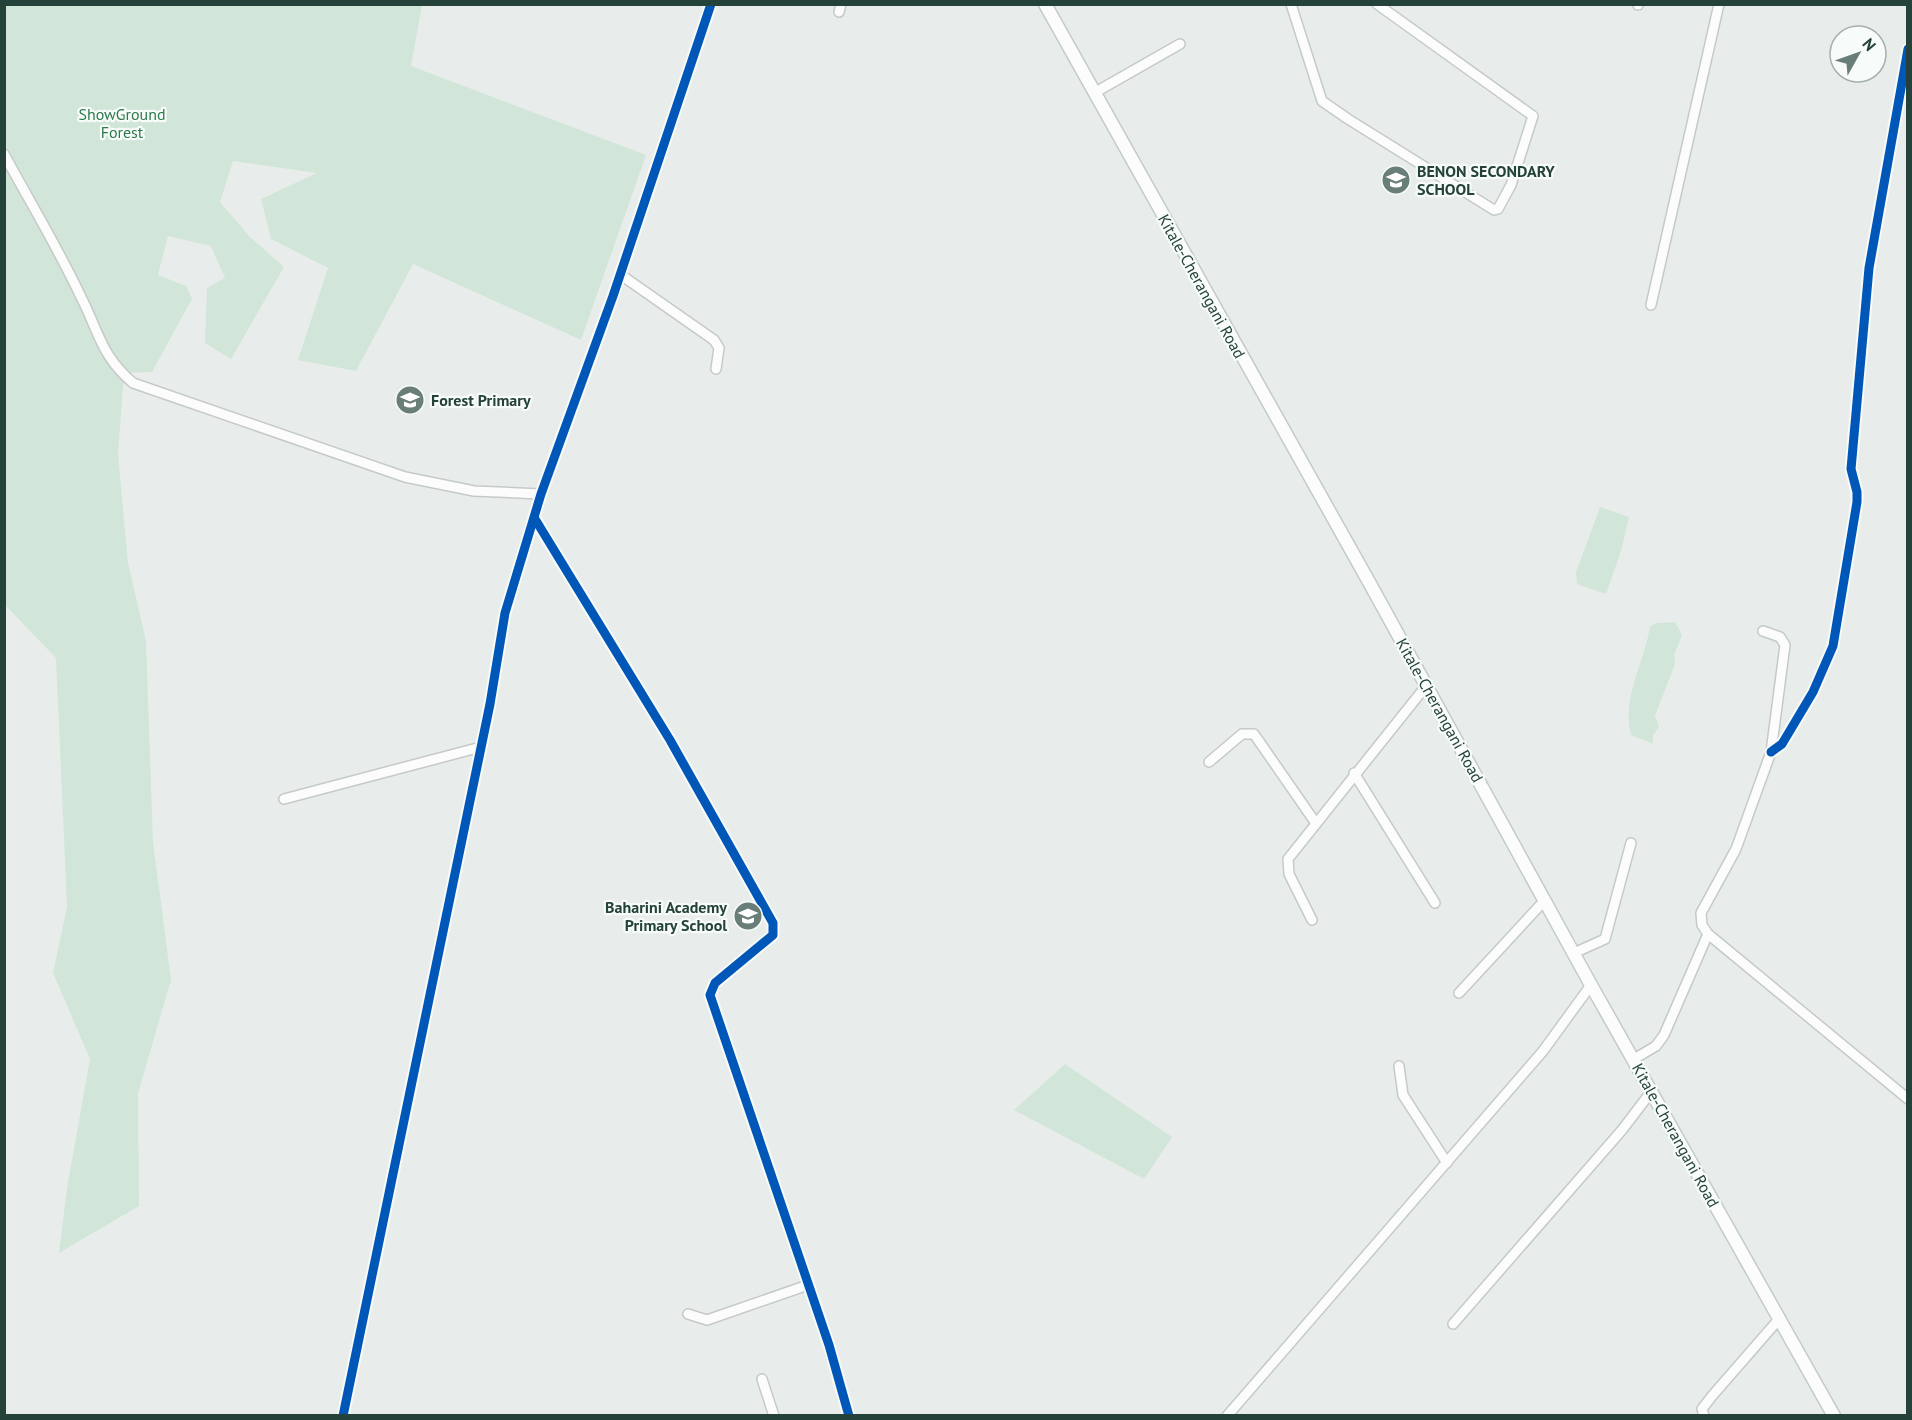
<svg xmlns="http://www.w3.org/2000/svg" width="1912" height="1420" font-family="'PT Sans',sans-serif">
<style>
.green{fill:#d1e6d8}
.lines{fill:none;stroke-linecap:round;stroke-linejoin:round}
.minor-casing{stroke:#c5cac8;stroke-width:12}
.secondary-casing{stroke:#c3cbc8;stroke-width:15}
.minor{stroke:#fcfcfc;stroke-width:9}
.secondary{stroke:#fcfcfc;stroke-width:12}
.cycleway-casing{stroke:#f7fbf9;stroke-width:13}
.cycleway{stroke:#0057b8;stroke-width:9}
.labels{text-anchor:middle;stroke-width:4.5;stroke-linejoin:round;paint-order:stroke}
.park-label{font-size:16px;fill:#2d7a4b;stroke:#f7fbf9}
.poi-label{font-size:16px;font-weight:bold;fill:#24423a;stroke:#f7fbf9;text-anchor:start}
.street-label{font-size:16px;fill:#24423a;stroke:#f7fbf9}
</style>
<rect width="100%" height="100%" fill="#e8edeb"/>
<!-- green -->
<g class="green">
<polygon points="4,5 422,5 411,66 646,155 581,340 413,264 356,371 298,360 328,268 271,239 261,199 317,173 233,161 220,202 249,236 284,267 231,359 205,343 207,288 225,278 211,246 168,236 158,275 186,286 192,299 152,372 124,373 118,454 128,563 146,641 153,842 171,980 138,1093 139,1206 59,1253 67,1188 90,1059 53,973 67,907 56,658 5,605"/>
<polygon points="1600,507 1629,517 1621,551 1606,594 1577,584 1576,572"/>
<path d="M1675 622 1682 635 1674 655 1675 664 1655 716 1659 727 1653 735V744L1631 735C1621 698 1645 662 1650 626L1657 623Z"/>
<polygon points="1065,1064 1172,1137 1144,1179 1014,1110"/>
</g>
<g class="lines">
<!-- minor casing -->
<g class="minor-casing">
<g id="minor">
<polyline points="1291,4 1322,101 1348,119 1494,210 1498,209 1511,185 1533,116 1377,4"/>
<polyline points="1638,5 1638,4"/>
<polyline points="839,12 841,4"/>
<polyline points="1094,93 1180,44"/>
<path d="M4 154C30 202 58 248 81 297 99 332 101 356 133 383L405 477 474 491 541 494"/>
<polyline points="621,275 714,340 719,348 716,369"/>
<polyline points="1651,305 1719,4"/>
<polyline points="535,519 670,740 773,923 773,935 715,983 710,995 829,1345 849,1416"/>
<polyline points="1763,631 1780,637 1785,645 1771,752 1736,849 1701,913 1702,925 1708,934 1908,1099"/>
<polyline points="1771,752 1782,744 1813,692 1833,646 1857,502 1857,492 1851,469 1869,268 1908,49"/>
<polyline points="1209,762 1242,734 1254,734 1315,822"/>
<polyline points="1354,773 1435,903"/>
<polyline points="284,799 481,747"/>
<polyline points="1312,920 1289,874 1288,859 1426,686"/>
<polyline points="1574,953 1605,939 1631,843"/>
<polyline points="1459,993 1545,900"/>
<polyline points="1634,1059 1656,1046 1664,1035 1708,934"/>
<polyline points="1399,1066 1403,1095 1447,1163"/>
<polyline points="688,1314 707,1320 808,1285"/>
<polyline points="1453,1324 1622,1130 1651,1092"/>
<polyline points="762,1379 774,1416"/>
<polyline points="343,1416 490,704 505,613 541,494 613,296 711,4"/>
<polyline points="1227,1416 1543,1051 1591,985"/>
<polyline points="1704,1416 1702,1409 1712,1396 1780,1318"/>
</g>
</g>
<!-- secondary casing -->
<g class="secondary-casing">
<polyline id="secondary" points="1045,4 1369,582 1591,985 1834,1416"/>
</g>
<!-- minor -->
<use href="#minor" class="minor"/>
<!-- secondary -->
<use href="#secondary" class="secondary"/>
<!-- cycleway casing -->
<g class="cycleway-casing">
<g id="cycleway">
<polyline points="535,519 670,740 773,923 773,935 715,983 710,995 829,1345 849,1416"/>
<polyline points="1771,752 1782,744 1813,692 1833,646 1857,502 1857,492 1851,469 1869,268 1908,49"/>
<polyline points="343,1416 490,704 505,613 541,494 613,296 711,4"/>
</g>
</g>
<!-- cycleway -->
<use href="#cycleway" class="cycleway"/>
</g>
<!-- icons -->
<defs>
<g id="school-disc" transform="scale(1.5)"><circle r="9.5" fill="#697e78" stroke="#f7fbf9"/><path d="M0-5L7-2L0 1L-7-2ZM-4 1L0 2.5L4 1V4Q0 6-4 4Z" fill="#fff"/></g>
</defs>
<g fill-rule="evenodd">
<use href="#school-disc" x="1396" y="180"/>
<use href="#school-disc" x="410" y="400"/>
<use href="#school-disc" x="748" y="916"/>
</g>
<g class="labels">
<!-- park labels -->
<g class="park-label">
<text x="122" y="120">ShowGround<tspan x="122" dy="18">Forest</tspan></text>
</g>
<!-- poi labels -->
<g class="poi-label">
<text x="1417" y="177">BENON SECONDARY<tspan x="1417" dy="18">SCHOOL</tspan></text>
<text x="431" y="406">Forest Primary</text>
<text x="727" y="913" text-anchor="end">Baharini Academy<tspan x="727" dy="18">Primary School</tspan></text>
</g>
<!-- street labels -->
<g class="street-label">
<text transform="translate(1202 286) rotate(61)" y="6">Kitale-Cherangani Road</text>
<text transform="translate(1440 710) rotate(61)" y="6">Kitale-Cherangani Road</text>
<text transform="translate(1676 1135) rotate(61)" y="6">Kitale-Cherangani Road</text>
</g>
</g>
<!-- border -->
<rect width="1912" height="1420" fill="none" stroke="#24423a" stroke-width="12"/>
<!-- north arrow -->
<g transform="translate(1858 54) rotate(50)"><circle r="28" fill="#f7fbf9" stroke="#a3b1ad" stroke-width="1.5"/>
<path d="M0-4.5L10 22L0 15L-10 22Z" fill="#697e78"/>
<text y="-9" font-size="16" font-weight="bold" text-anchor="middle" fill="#24423a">N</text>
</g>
</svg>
